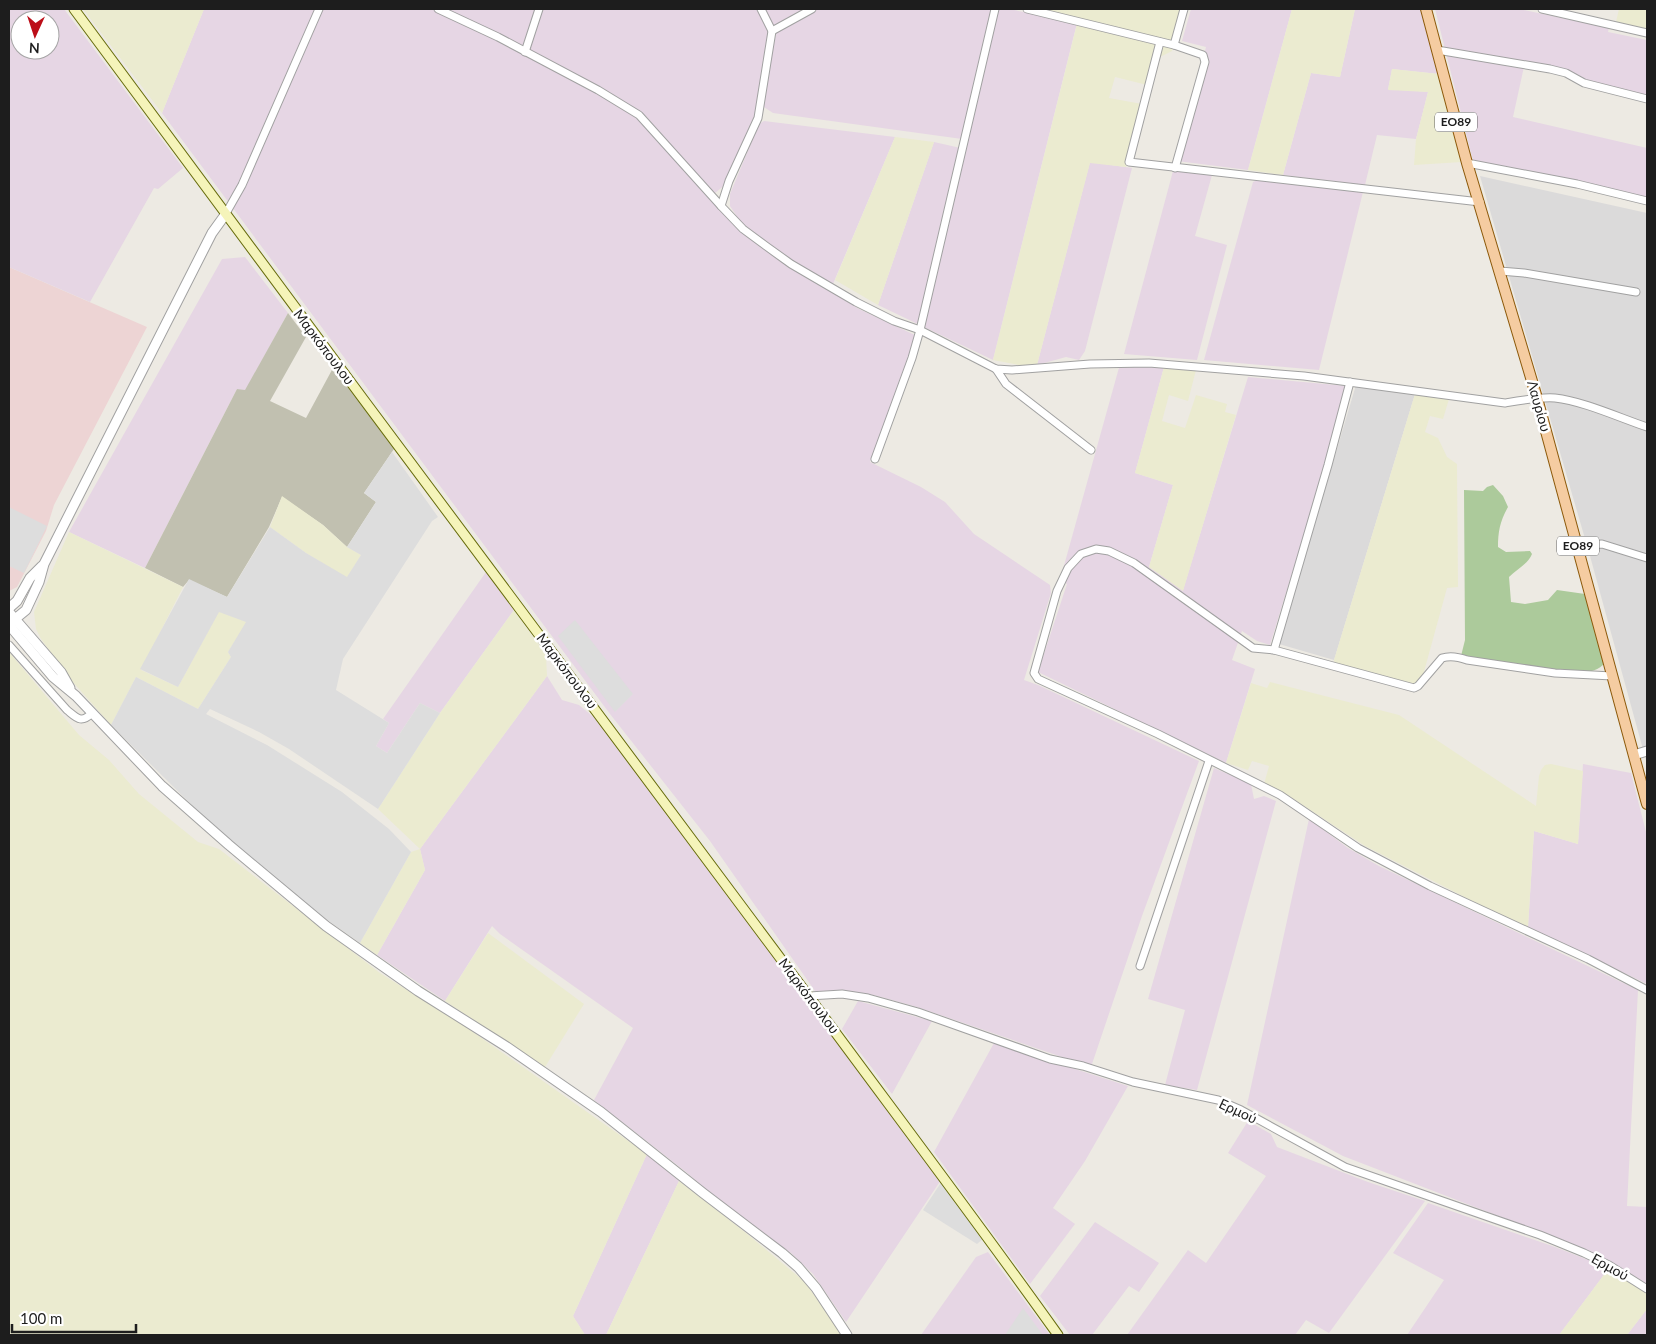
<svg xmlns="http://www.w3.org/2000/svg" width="1656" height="1344" font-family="Lato,sans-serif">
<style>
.residential{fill:#dbdada}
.commercial{fill:#edd4d4}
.industrial{fill:#e6d6e4;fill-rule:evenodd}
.construction{fill:#c1c0b0}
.farmland{fill:#ebebd0}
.forest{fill:#acca9b}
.parking{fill:#ddd}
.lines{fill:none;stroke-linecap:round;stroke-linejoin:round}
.minor-casing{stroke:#a1a1a1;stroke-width:9}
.tertiary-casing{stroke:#a1a1a1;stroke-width:11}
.secondary-casing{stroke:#676c0c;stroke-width:11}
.primary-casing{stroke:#8c590a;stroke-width:12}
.minor{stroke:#fff;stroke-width:7}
.tertiary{stroke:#fff;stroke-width:9}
.secondary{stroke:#f5f4ba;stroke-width:9}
.primary{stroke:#f5cca1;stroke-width:10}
.labels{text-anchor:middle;stroke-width:5;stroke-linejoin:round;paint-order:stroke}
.shield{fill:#fff;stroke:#616161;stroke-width:1}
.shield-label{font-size:12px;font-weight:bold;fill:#1d1d1d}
.street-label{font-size:14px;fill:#1d1d1d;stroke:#fff}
</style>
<rect width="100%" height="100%" fill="#edeae3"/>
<!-- residential -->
<g class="residential">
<polygon points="1480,176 1647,213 1647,764 1590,556"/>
<polygon points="1356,385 1415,394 1334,660 1279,644"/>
</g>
<!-- commercial -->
<polygon class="commercial" points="9,267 147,327 54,505 46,531 17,587 9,591"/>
<!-- industrial -->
<g class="industrial">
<path d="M9 9H64L183 168 158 189 154 188 90 302 9 267ZM20 20H50V50H20Z"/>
<polygon points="204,9 759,9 770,31 756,118 726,184 715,193 703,180 699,188 730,221 736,215 730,206 730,194 759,124 764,121 895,137 830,291 859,309 917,336 870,462 921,487 945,502 974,534 1050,585 1051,593 1024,680 1038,685 1199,761 1142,916 1091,1067 917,1007 874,995 815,991 710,841 610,714 162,113"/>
<polygon points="763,9 806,9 773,28"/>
<polygon points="816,9 991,9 962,139 773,113 761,105 777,30"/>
<polygon points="997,9 1009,9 1077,23 993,360 878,305 934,142 965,149"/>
<polygon points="1191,9 1292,9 1248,170 1177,161 1206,47 1182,41"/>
<polygon points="1355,9 1422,9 1439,74 1392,69 1388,89 1428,92 1416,139 1377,135 1365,185 1283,175 1311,73 1340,77"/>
<polygon points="1435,9 1519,9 1609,28 1608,32 1647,40 1647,95 1585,81 1525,62 1513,117 1647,148 1647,198 1473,161"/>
<polygon points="1090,162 1132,168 1085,351 1079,360 1066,357 1037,365"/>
<polygon points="1173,171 1212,175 1195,236 1227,245 1197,360 1124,354"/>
<polygon points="1260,179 1363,192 1319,370 1204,360 1253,182"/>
<polygon points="245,257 288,313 245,391 237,389 145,568 69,532 222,259"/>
<polygon points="1120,364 1164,367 1135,473 1173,485 1149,567 1183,590 1248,377 1347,386 1321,479 1270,645 1257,641 1242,631 1232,660 1255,669 1226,763 1038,672 1067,584 1060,580"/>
<polygon points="486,572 514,610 440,713 420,703 387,753 376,746 389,723 383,719"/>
<polygon points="547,676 562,700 579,705 597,720 941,1180 846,1322 813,1274 791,1253 726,1207 686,1172 594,1100 633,1028 500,934 492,926 445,1001 377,955 425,870 420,849"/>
<polygon points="1583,764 1631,773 1647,836 1647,984 1528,927 1534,831 1578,844"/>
<polygon points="1214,768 1251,784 1254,799 1264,796 1276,801 1197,1090 1165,1085 1185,1010 1148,999"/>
<polygon points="1309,819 1348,848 1379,866 1638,990 1627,1206 1647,1207 1647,1284 1589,1251 1343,1156 1247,1105"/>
<polygon points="858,1001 932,1021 892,1094 842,1029"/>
<polygon points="994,1043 1128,1086 1085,1161 1053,1208 1075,1224 1030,1284 934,1152"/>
<polygon points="1248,1121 1271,1134 1277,1147 1368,1182 1425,1201 1329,1333 1306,1320 1295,1335 1127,1335 1188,1250 1206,1263 1266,1176 1228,1153"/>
<polygon points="647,1154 679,1181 606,1335 585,1335 573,1316"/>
<polygon points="1428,1203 1555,1247 1609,1268 1559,1335 1407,1335 1444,1280 1393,1253"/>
<polygon points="1095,1222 1159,1263 1139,1292 1129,1286 1092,1335 1070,1335 1040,1296"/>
<polygon points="988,1252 1050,1335 921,1335 976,1257"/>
<polygon points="1647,1309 1647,1335 1627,1335"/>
</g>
<!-- construction -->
<polygon class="construction" points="288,313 306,337 270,401 306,418 333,368 394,449 364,493 376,502 347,547 323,525 282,497 269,527 227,597 189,580 183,587 145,568 237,389 245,390"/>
<!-- farmland -->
<g class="farmland">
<polygon points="83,9 204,9 162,113"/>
<polygon points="1030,9 1183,9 1172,51 1154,60 1147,85 1115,77 1109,98 1142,104 1126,167 1090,163 1037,365 1024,366 993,360 1077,24 1029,13"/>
<polygon points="1292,9 1355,9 1340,77 1311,73 1283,175 1248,170"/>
<polygon points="1619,9 1647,9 1647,29 1616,22"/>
<polygon points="1392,69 1439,74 1462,162 1414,165 1416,139 1428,92 1388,90"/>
<polygon points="895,137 934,142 878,305 835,280"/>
<polygon points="1164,367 1196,370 1188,401 1169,395 1162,421 1185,428 1196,395 1227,404 1225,412 1236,415 1183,591 1149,567 1173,485 1135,473"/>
<polygon points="1415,394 1449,399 1443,419 1430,416 1425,432 1438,438 1447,457 1457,464 1458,587 1447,588 1422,679 1416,685 1411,686 1335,666 1334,660"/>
<polygon points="282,496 323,525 347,547 361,555 347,578 306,553 270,527"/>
<polygon points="69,532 183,587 141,670 178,687 219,611 247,622 228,652 231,657 198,709 136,677 111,725 71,680 41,639 36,629 34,612"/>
<polygon points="514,610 546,655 547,676 420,849 425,870 377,955 360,943 411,852 420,849 378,809 440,713"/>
<polygon points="9,652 79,735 109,760 139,794 198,842 219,849 380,973 463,1025 647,1154 573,1316 585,1335 9,1335"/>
<polygon points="1270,682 1399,715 1536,806 1539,776 1541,770 1545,765 1551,764 1583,771 1578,844 1534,831 1528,927 1521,926 1365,846 1289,796 1264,784 1269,766 1252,761 1248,770 1226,763 1251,683 1267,688"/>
<polygon points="488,933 584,1004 545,1067 445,1001"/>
<polygon points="679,1181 746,1233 805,1282 842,1335 606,1335"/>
<polygon points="1609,1268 1647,1293 1647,1309 1627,1335 1559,1335"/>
</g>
<!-- forest -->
<path class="forest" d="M1493 485 1503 496 1508 507C1500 521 1498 532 1498 547L1506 552 1530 551 1532 554C1528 564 1517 569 1509 577L1511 602 1525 604 1548 600 1557 590 1585 594 1606 662C1596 673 1586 673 1571 672L1461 656 1465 640 1464 490 1483 491 1487 487Z"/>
<!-- parking -->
<g class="parking">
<polygon points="392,452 438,517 432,521 343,659 336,690 389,723 376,746 387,753 420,703 440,713 378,809 289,749 259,732 210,709 206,714 267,745 342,792 389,829 411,852 360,943 323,917 247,855 205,818 111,725 136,677 198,709 231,657 228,652 246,622 219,612 178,687 140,669 189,579 227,597 270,527 306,553 347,577 361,555 347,547 376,502 364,493"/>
<polygon points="9,507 47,526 24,573 9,566"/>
<polygon points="575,620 633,694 615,712 558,636"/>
<polygon points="942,1181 985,1237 977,1244 923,1210"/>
<polygon points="1023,1308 1043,1335 1005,1335"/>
</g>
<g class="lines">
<!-- minor casing -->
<g class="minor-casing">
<g id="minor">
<polyline points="438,9 498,37 598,90 639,115 721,206"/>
<path d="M761 9 772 31 758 118 729 181 721 206 743 229 766 246 791 264 856 302 894 321 920 330 996 369 1012 370 1090 364 1149 363 1304 376 1505 403C1522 400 1538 397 1555 398 1583 401 1620 418 1647 427"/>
<polyline points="1027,9 1174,45 1203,55 1205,62 1175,168"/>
<polyline points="1542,9 1647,33"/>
<polyline points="772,31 812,9"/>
<polyline points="1160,42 1129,162 1480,202"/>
<polyline points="1174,45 1184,9"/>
<polyline points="1437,50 1550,69 1566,73 1584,83 1647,99"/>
<polyline points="525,52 539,9"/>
<polyline points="1467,163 1577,184 1647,201"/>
<polyline points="225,215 242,185 319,9"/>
<polyline points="1500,271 1524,273 1636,292"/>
<polyline points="996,369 1006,384 1091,450"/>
<path d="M1350 382 1328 465 1274 650 1414 688 1418 686 1442 658C1451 655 1459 657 1467 660L1555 673 1612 676"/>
<polyline points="875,459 912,358 920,330 995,9"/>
<polyline points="1577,545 1602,544 1647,558"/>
<path d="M9 645 67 710C77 718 81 724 92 713"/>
<polyline points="1274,650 1253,648 1134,563 1109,551 1096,549 1081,554 1068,568 1057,591 1034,673 1038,679 1158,734 1280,795 1358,848 1430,886 1588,959 1647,990"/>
<polyline points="1140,966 1209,761"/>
<polyline points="809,996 842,994 868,998 918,1012 1050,1059 1083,1066 1133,1082 1218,1100 1241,1110 1345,1167 1540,1235 1584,1253 1609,1265 1647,1289"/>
</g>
</g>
<!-- tertiary casing -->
<g class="tertiary-casing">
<g id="tertiary">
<polyline points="9,608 17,601 30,578 42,566"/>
<polyline points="9,612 61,672 70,688"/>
<polyline points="9,624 26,610 39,582 44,564 212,233 225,215"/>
<polyline points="9,625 53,677 76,696 162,786 229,845 326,926 418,991 507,1047 601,1112 703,1193 782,1253 798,1267 816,1288 847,1335"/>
<polyline points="1634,755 1647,751"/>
</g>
</g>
<!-- secondary casing -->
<g class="secondary-casing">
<path id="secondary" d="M74 9C316 339 564 665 807 994 891 1108 976 1220 1058 1335"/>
</g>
<!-- primary casing -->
<g class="primary-casing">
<polyline id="primary" points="1426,9 1467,163 1537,398 1647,804"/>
</g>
<!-- minor -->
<use href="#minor" class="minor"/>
<!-- tertiary -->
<use href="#tertiary" class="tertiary"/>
<!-- secondary -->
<use href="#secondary" class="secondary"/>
<!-- primary -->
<use href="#primary" class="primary"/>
</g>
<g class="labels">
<!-- shield labels -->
<g class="shield">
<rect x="1435" y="112.5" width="42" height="19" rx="4"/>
<rect x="1557" y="536.5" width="42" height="19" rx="4"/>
</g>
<g class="shield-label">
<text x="1456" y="126">ΕΟ89</text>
<text x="1578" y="550">ΕΟ89</text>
</g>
<!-- street labels -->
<g class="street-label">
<text transform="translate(324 347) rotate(53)" y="5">Μαρκόπουλου</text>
<text transform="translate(1539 406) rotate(74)" y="5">Λαυρίου</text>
<text transform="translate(567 671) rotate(53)" y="5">Μαρκόπουλου</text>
<text transform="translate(809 996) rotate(53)" y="5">Μαρκόπουλου</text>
<text transform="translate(1238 1111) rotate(25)" y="5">Ερμού</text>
<text transform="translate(1610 1267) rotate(29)" y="5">Ερμού</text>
</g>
</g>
<!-- border -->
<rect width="1656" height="1344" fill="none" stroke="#1d1d1d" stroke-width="20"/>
<!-- north arrow -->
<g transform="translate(35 35) rotate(183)"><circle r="24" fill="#ffffff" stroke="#a5a5a5"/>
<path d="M0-4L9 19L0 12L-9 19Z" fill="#bc0e18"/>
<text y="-8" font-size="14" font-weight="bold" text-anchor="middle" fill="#1d1d1d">N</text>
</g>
<!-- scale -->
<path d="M12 1324v8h124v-8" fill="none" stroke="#1d1d1d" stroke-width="2.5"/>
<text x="20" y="1324" font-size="15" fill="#1d1d1d" stroke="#ffffff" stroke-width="4" paint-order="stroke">100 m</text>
</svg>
